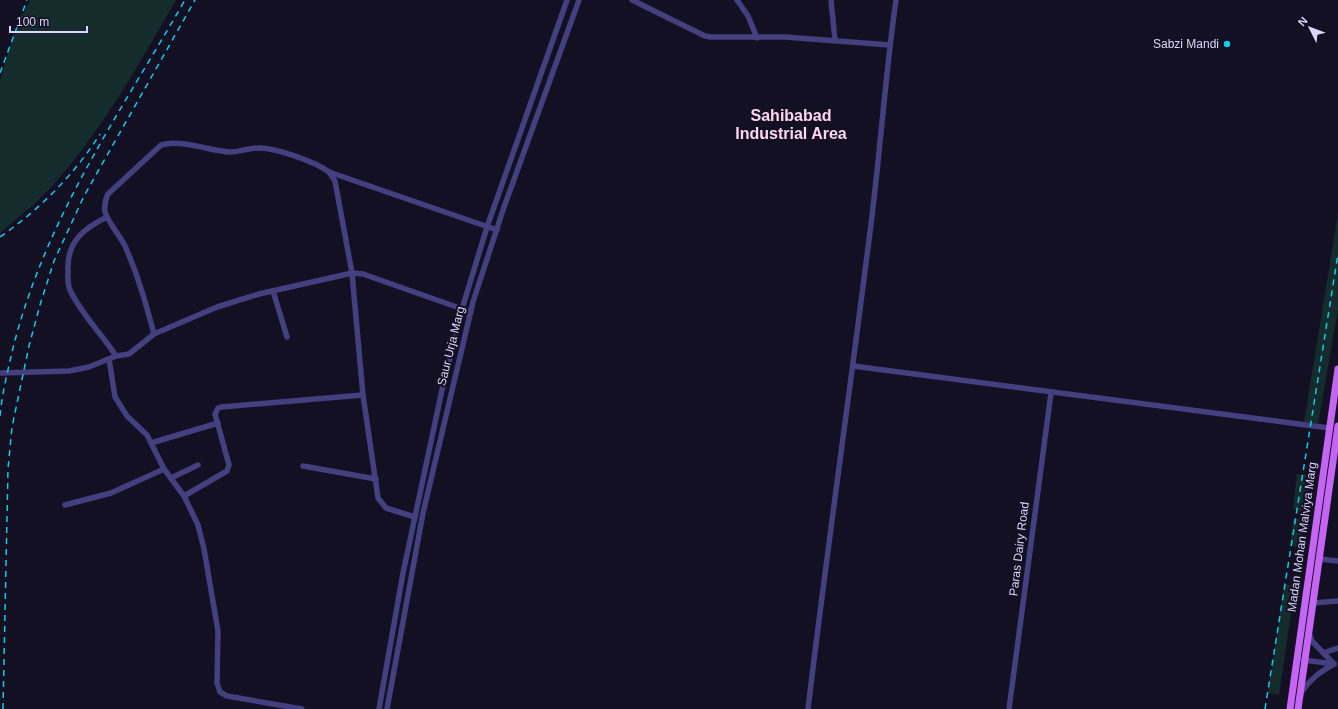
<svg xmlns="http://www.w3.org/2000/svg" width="1338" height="709" font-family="Helvetica,sans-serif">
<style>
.green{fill:#142c2c}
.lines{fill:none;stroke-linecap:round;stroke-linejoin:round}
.minor{stroke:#443f7e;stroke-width:5.5}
.major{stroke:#c465f3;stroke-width:7}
.rail{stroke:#13caea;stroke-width:1.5;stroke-dasharray:6 5;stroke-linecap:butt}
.poi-dot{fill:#13caea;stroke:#141023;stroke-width:1.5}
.labels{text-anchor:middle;stroke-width:4;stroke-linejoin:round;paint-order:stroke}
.poi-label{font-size:12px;fill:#dcd5fc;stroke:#141023;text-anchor:end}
.street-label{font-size:12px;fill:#dcd5fc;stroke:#141023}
.district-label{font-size:16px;font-weight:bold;fill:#fcd7ed;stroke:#141023}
</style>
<rect width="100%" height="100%" fill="#141023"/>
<!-- green -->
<g class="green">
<path d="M30 0H176C139 64 103 129 54 184 38 202 18 217 0 233V81L14 33Z"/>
<polygon points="1338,214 1338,309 1318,424 1304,422"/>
<polygon points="1297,474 1311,475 1306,512 1293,509"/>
<polygon points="1293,519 1305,520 1301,547 1290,546"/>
<polygon points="1284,584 1295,586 1279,695 1268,693"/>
</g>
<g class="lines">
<!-- minor -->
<g class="minor">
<polyline points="632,0 705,36 711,37 785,37 890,45"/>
<polyline points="737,0 748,16 757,38"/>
<polyline points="831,0 835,40"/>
<polyline points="329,172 335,181 352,273 363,395 378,498 386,508 415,517"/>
<path d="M107 217C84 228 67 242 68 269 68 276 67 284 70 290 81 314 102 334 116 356"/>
<polyline points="273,291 287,337"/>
<path d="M154 334C146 304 138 275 125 246 119 234 109 224 105 212 104 205 105 200 108 194L161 145C181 139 210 151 230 152 239 152 248 148 258 148 274 147 316 162 329 172L497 230"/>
<polyline points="109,359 115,397 127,416 147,435 164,469 184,496 198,525 204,549 218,631 217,683 220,692 227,696 302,709"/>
<polyline points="853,366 1329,428"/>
<polyline points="0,373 69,371 89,367 116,356 129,354 154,334 217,307 259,294 352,273 363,274 471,312"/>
<polyline points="151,443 218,423"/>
<polyline points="303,466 376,479"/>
<polyline points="171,478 198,465"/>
<polyline points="184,496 227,471 229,465 215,414 218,408 221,407 363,395"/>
<polyline points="65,505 111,493 164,469"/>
<polyline points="1319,559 1338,561"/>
<polyline points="1312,603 1338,601"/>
<polyline points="1323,653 1338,648"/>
<polyline points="1303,660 1334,664"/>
<path d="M1301 693C1310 679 1320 672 1334 664L1312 641 1309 633"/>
<polyline points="379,709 403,573 442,390 462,309 487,227 567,0"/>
<polyline points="387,709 423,513 473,302 503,210 579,0"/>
<path d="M808 709C827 550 850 391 870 232 880 155 885 77 896 0"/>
<polyline points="1009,709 1051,393"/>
</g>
<!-- major -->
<g class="major">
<polyline points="1290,709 1338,369"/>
<polyline points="1298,709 1338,426"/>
</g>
<!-- rail -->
<g class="rail">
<polyline points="0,73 27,0"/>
<path d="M0 237C39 210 75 174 100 134"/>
<path d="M0 416C2 393 8 370 13 348 46 217 119 115 185 0"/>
<polyline points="3,709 8,469 12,427 29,346 40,305 54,261 84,196 195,0"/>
<polyline points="1265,709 1338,254"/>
</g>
</g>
<!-- markers -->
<circle class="poi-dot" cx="1227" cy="44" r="4"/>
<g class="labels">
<!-- poi labels -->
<g class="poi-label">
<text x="1219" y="48">Sabzi Mandi</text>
</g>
<!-- street labels -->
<g class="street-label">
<text transform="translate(451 346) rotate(-76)" y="4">Saur Urja Marg</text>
<text transform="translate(1302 537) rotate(-82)" y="4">Madan Mohan Malviya Marg</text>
<text transform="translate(1019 549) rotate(-83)" y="4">Paras Dairy Road</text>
</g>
<!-- district labels -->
<g class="district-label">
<text x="791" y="121">Sahibabad<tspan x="791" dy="18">Industrial Area</tspan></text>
</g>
</g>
<!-- north arrow -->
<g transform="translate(1310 28) rotate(312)" stroke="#141023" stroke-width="3" paint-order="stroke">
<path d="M0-3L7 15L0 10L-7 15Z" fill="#dcd5fc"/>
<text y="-6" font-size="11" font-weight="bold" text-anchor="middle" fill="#dcd5fc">N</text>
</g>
<!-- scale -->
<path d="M10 26v6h77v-6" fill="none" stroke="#dcd5fc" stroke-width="2"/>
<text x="16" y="26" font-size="12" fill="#dcd5fc" stroke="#141023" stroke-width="3" paint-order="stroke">100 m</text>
</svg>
